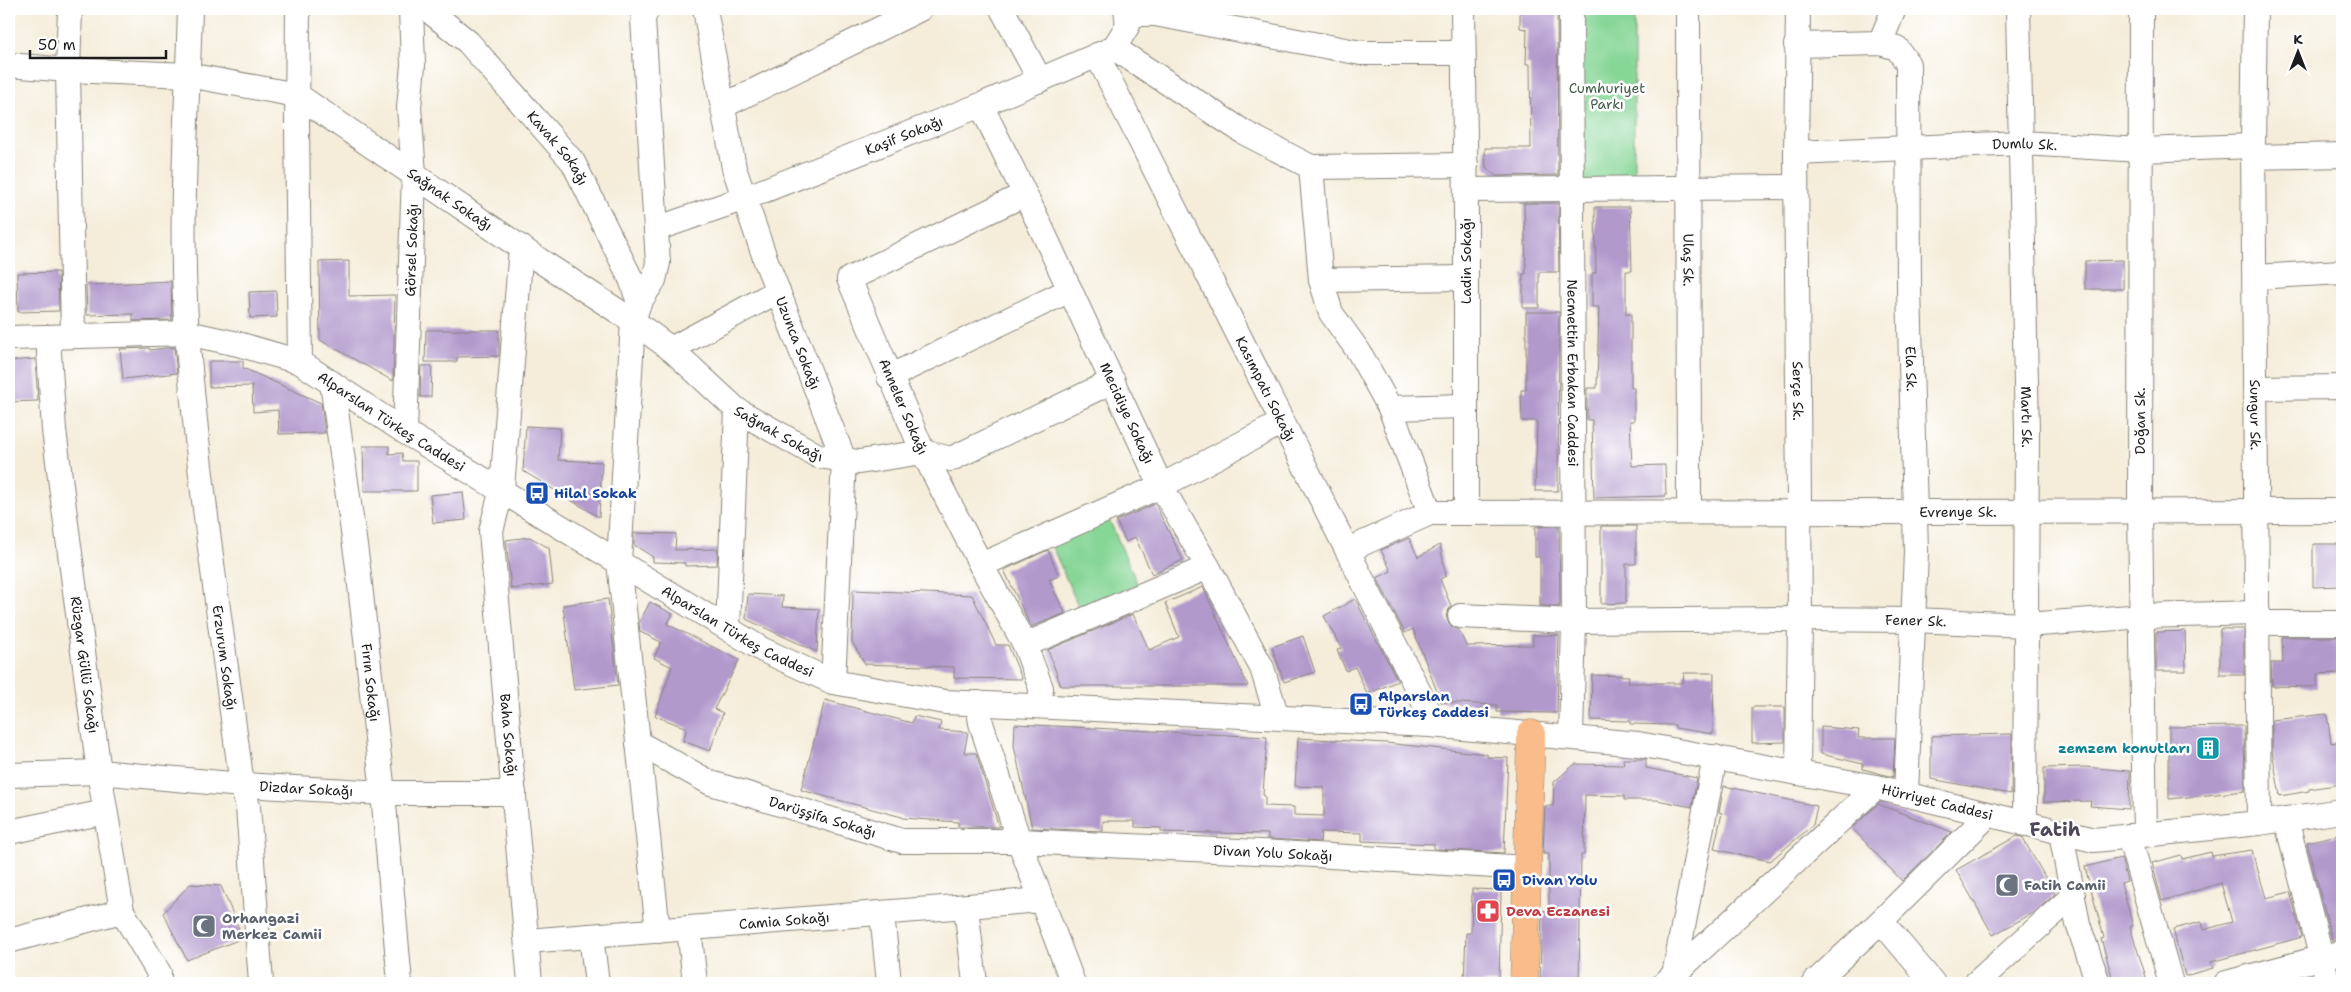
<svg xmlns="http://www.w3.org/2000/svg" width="2351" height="992" font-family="'Shantell Sans',sans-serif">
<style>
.green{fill:#86d696;stroke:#517959}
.building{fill:#b199cc}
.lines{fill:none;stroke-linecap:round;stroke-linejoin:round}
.minor-casing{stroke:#88847b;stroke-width:26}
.major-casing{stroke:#88847b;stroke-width:29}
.minor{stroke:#fff;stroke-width:24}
.major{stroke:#f9bc8a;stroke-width:28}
.labels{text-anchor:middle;stroke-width:5;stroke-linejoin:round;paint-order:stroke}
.park-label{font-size:14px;fill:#415d47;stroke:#fff}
.street-label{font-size:14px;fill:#1c1c1c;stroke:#fff}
.transit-label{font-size:14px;font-weight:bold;fill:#164399;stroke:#fff;text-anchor:start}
.culture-label{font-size:14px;font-weight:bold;fill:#0d838f;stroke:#fff;text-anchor:end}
.worship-label{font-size:14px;font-weight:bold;fill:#5b616d;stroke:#fff;text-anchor:start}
.health-label{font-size:14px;font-weight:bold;fill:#be3a42;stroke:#fff;text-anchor:start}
.district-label{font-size:19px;font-weight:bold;fill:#50485a;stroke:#fff}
</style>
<rect width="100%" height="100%" fill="#fff"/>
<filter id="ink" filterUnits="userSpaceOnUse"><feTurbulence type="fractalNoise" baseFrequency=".02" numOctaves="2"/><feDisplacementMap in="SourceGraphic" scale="10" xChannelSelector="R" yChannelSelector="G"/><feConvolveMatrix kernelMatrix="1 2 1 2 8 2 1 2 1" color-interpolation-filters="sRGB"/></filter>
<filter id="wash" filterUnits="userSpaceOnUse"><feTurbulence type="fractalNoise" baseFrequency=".0096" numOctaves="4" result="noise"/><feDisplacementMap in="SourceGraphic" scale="20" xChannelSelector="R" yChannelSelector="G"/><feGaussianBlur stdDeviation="1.12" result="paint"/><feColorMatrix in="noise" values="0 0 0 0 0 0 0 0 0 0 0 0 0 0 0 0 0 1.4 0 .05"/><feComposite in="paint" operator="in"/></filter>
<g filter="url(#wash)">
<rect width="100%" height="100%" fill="#f5edda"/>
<!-- green -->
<g class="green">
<polygon points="1579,9 1634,9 1634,183 1580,183"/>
<polygon points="1108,517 1138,585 1080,610 1050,542"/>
</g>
<g id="blocks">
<!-- building -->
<g class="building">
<polygon points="1520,9 1557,9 1558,175 1496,176 1486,167 1485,148 1531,148 1530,64 1526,64 1527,29 1520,28"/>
<polygon points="1524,203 1558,203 1559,272 1539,272 1539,308 1523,308 1523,274 1526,274"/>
<polygon points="1595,207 1630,207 1632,271 1626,271 1626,314 1631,314 1631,388 1634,388 1634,421 1630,421 1632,466 1665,465 1666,496 1594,498 1592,420 1587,420 1587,388 1597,388 1599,307 1592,307 1592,273 1596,273"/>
<polygon points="2123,260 2123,289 2085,289 2085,261"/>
<polygon points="349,261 349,296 395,295 393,381 320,340 319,262"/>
<polygon points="58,272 59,311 18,312 17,273"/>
<polygon points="171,281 172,320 133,321 133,314 87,315 86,285"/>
<polygon points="276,291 277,317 250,318 249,292"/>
<polygon points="1526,312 1559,312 1558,491 1535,491 1537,421 1522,421 1521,390 1526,390"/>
<polygon points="426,330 499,330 499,356 457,357 457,362 425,362"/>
<polygon points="174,347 177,373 123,379 120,349 149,348 150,350"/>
<polygon points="35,359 38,401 9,402 9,361"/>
<polygon points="209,361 243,361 243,368 321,403 325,433 279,434 278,410 253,412 252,386 209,387"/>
<polygon points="421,366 432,366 431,397 420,397"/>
<polygon points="526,426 560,428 558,460 602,462 599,517 523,471"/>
<polygon points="363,446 389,446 389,454 402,453 403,461 417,461 417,491 364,491"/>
<polygon points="463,492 466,520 433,523 430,495"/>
<polygon points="1155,504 1183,560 1152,574 1135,537 1126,542 1116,521"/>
<polygon points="1559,526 1560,606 1540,606 1540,557 1535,557 1535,527"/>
<polygon points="1601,526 1636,526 1636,564 1626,564 1626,603 1601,604"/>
<polygon points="634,533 676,534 675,550 718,549 717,565 685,566 685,563 653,562 653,557 634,545"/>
<polygon points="530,537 549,548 553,584 511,589 506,540"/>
<polygon points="1409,538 1418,557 1440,545 1446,576 1440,579 1451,606 1446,615 1448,622 1452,627 1459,630 1466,646 1533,645 1533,635 1559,635 1557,713 1497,712 1497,705 1441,702 1413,629 1405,633 1377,578 1391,571 1381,550"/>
<polygon points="2313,544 2342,544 2342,586 2313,587"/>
<polygon points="1048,550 1059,576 1049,580 1065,613 1031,627 1004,570"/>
<polygon points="1203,587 1248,686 1061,686 1048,650 1133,614 1149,650 1179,637 1165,603"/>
<polygon points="853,590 972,595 996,645 1008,645 1022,679 954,678 954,667 865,664 852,642"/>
<polygon points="748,594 783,596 782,607 819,609 817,652 746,619"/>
<polygon points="608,599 618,685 574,690 563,605"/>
<polygon points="1355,599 1398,681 1367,694 1355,667 1346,671 1337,650 1341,648 1324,616"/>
<polygon points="650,602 673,614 667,624 739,660 714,709 723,713 710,751 683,741 687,728 655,716 672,667 654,658 661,642 640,632 639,623"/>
<rect x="2220" y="629" width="24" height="46"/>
<polygon points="2185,631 2186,671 2156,671 2156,632"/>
<polygon points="1303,636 1315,672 1284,682 1272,647"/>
<polygon points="2282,637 2342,637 2342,673 2317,674 2317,687 2272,686 2271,663 2283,663"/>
<polygon points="1684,673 1714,673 1713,734 1675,728 1675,725 1630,724 1630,721 1591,720 1592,675 1629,676 1628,683 1683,683"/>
<polygon points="825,700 912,723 914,716 941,722 939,730 968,732 964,753 976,753 999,827 958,827 958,822 902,818 902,817 801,790"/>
<polygon points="1752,707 1785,707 1785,742 1752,743"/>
<polygon points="2327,714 2331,743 2342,741 2342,784 2309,789 2309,791 2280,796 2272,751 2272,720"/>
<polygon points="1015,724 1267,737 1263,795 1265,796 1265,806 1294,807 1294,815 1324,816 1324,787 1295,786 1298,738 1386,743 1487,754 1487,757 1508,758 1504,853 1434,849 1434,844 1362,841 1362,833 1321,832 1320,842 1268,839 1268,834 1161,832 1161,828 1135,827 1135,821 1103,821 1103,831 1032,828 1014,746"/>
<polygon points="2244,726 2245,791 2169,799 2169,727"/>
<polygon points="1821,727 1859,730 1858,738 1895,738 1893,777 1863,769 1863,764 1821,754"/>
<polygon points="2012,734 2011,794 1931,779 1931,736"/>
<polygon points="1623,759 1646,759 1646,768 1697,778 1692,807 1657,800 1624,800 1624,796 1585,795 1584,855 1581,855 1579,983 1540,983 1542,911 1549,911 1549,854 1543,854 1545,806 1553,806 1554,782 1575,764 1624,765"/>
<polygon points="2085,767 2130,771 2129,809 2090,806 2091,801 2044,802 2044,768"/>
<polygon points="1724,786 1817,806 1813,825 1770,861 1714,849 1722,813 1719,812"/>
<polygon points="1878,804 1952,832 1902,881 1852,828"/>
<polygon points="2342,834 2342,939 2332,940 2307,842"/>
<polygon points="2017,836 2022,837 2055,894 2035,912 1993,935 1956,870"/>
<polygon points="2252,850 2266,898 2290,892 2302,937 2211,962 2213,968 2185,976 2173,929 2201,922 2203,930 2232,922 2221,883 2162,901 2152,863 2181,855 2182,859 2211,852 2212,856"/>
<polygon points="2121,858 2127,881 2121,883 2133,926 2130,927 2148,983 2114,983 2101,939 2104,938 2085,867"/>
<polygon points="190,884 221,886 243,938 187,960 163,913"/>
<polygon points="1472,889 1501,890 1499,983 1464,982 1466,933 1471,933"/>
</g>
</g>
</g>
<g filter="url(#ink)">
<use href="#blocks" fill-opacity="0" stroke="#88847b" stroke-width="1"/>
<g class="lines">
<!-- minor casing -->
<g class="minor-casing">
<g id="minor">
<polyline points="70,9 68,70 73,335"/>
<path id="s1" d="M190 9C187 117 179 226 187 334 199 485 222 635 242 785L248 807 261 983"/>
<polyline points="298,9 297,125 300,362"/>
<path id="s2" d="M427 9 468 42 573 162 631 279 639 303 633 321 619 562 658 931"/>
<path id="s3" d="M705 9 734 168 766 261 844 460 833 682"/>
<polyline points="1002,9 1040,80"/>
<polyline points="1463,9 1466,208 1466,513"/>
<path id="s4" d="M1571 9 1574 621 1571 737"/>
<path id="s5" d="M1688 9 1689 512"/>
<path id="s6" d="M1798 9 1796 153 1800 619 1798 773"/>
<path id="s7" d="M2018 9 2027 431 2025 824"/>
<polyline points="2141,9 2140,511 2145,834"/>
<path id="s8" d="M2255 9 2253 146 2259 823"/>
<polyline points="1128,14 1155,14 1361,53 1462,53"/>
<polyline points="1880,43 1894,9"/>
<path id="s9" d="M1796 45 1880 43 1897 48 1908 64 1909 287 1916 552 1906 794"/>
<polyline points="1114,48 1245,133 1311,167 1466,165"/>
<path id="s10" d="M1097 55 1429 712 1430 725"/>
<path id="s11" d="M9 65 68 70 188 75 297 95 539 260 633 321 671 349 737 410 818 456 859 462 923 452 951 459 1113 381"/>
<path id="s12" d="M981 105 1036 217 1161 486 1208 567 1262 668 1277 717"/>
<polyline points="723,106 920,9"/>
<path id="s13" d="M1796 153 2021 143 2141 150 2253 146"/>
<polyline points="2253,157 2342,155"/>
<polyline points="1311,167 1321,280 1331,313 1359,352 1390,408 1430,513"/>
<polyline points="1466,190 1796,187"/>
<path id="s14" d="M1023 195 849 279 923 452 981 565 1025 645 1041 688 1040 706"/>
<path id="s15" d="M656 229 745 198 981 105 1114 48 1128 25 1126 9"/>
<path id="s16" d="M521 247 502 489 491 531 530 983"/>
<polyline points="2255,277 2342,272"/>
<polyline points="1321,280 1466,278"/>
<polyline points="639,303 654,280 658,263 643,19 647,9"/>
<path id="s17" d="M48 337 54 430 62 493 99 772 122 911 159 973V983"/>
<path id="s18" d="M9 338 187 333 238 344 300 362 405 432 763 650 833 682 945 702 1430 725 1638 744 1876 787 2094 840 2259 823 2342 811"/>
<polyline points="671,349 778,291"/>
<polyline points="889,377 1070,290"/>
<path id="s19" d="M332 383 358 567 383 793 400 983"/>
<polyline points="2256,388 2342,387"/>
<polyline points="1390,408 1466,406"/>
<path id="s20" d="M405 432 414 174 409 107 413 65 411 9"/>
<path id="s21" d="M1348 550 1430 513 2342 511"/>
<polyline points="981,565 1161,486 1283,422"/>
<path id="s22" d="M1460 616 1574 621 1800 619 1913 620 2026 625 2143 616 2258 613"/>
<polyline points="2258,623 2342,623"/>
<polyline points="728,628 737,410"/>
<polyline points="1025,645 1208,567"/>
<polyline points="978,703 981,723 1019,841 1073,983"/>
<path id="s23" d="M638 743 711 783 902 841H1019L1281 853 1527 868"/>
<path id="s24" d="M9 775 99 772 242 785 383 793H514"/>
<polyline points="2286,819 2328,983"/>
<polyline points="9,832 105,812"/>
<polyline points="2061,833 2078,924 2098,983"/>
<polyline points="2129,836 2171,983"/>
<polyline points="966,907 975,983"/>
<polyline points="882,914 889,983"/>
<polyline points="1881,921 1933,983"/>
<polyline points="689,928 695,983"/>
<polyline points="591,936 597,983"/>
<polyline points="9,941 122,911"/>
<path id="s25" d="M527 941 1042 900"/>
<polyline points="1674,975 1715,757"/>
<polyline points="1665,983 1876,787"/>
<polyline points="1814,983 1881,921 1988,815"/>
<polyline points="1976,983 2073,896"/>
<polyline points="2226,983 2342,952"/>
</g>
</g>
<!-- major casing -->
<g class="major-casing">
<polyline id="major" points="1524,983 1531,734"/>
</g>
<!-- minor -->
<use href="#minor" class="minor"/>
<!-- major -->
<use href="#major" class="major"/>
</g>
</g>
<!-- icons -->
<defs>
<g id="bus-square" transform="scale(1.25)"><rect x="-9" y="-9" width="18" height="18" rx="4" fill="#1a4fb4" stroke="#fff"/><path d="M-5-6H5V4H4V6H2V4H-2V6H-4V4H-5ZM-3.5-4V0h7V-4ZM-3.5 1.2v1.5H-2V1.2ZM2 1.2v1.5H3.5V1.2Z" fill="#fff"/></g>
<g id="building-square" transform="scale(1.25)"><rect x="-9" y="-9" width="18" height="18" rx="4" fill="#0f9aa8" stroke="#fff"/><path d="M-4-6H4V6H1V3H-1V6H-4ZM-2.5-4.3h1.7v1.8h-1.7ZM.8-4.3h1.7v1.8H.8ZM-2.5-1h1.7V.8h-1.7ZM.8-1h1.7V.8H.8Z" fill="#fff"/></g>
<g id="mosque-square" transform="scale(1.25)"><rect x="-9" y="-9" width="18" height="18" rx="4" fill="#6b7280" stroke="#fff"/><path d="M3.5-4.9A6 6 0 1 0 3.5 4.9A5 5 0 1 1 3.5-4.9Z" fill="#fff"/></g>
<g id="pharmacy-square" transform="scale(1.25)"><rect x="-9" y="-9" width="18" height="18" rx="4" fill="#e0444e" stroke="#fff"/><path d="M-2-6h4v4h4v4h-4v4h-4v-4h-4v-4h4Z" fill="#fff"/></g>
</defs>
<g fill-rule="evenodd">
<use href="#bus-square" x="537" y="493"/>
<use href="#bus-square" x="1361" y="704"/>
<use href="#building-square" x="2208" y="748"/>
<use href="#bus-square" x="1504" y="880"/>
<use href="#mosque-square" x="2007" y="885"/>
<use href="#pharmacy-square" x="1488" y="911"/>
<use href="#mosque-square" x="204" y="926"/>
</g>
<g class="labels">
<!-- park labels -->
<g class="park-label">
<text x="1607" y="93">Cumhuriyet<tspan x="1607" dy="16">Parkı</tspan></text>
</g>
<!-- street labels -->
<g class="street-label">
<text dy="5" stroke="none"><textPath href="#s15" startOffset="265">Kaşif Sokağı</textPath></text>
<text dy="5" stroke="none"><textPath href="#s13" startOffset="229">Dumlu Sk.</textPath></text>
<text dy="5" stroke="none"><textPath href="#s2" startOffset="192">Kavak Sokağı</textPath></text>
<text dy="5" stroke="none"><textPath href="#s11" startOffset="475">Sağnak Sokağı</textPath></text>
<text dy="5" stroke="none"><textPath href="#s20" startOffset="182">Görsel Sokağı</textPath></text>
<text transform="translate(1466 261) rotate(-90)" y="5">Ladin Sokağı</text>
<text dy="5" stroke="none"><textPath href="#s5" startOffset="251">Ulaş Sk.</textPath></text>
<text dy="5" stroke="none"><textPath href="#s3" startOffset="348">Uzunca Sokağı</textPath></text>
<text dy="5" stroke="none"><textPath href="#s9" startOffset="426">Ela Sk.</textPath></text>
<text dy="5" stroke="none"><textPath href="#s4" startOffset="364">Necmettin Erbakan Caddesi</textPath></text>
<text dy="5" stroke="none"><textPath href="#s10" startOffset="374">Kasımpatı Sokağı</textPath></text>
<text dy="5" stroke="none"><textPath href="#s6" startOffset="382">Serçe Sk.</textPath></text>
<text dy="5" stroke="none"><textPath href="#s14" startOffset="332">Anneler Sokağı</textPath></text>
<text dy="5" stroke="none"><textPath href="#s12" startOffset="341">Mecidiye Sokağı</textPath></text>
<text dy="5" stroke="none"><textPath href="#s7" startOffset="408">Martı Sk.</textPath></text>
<text dy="5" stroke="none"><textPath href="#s8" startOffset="406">Sungur Sk.</textPath></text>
<text dy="5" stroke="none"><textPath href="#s18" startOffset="404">Alparslan Türkeş Caddesi</textPath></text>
<text transform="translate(2140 421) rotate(-90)" y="5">Doğan Sk.</text>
<text dy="5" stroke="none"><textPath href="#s11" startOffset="880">Sağnak Sokağı</textPath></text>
<text dy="5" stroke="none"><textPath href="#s21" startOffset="618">Evrenye Sk.</textPath></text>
<text dy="5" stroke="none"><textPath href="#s22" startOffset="456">Fener Sk.</textPath></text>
<text dy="5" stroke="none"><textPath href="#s18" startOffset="809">Alparslan Türkeş Caddesi</textPath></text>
<text dy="5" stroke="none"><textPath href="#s1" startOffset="651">Erzurum Sokağı</textPath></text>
<text dy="5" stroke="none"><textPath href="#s17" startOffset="330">Rüzgar Güllü Sokağı</textPath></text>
<text dy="5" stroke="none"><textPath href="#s19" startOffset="302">Fırın Sokağı</textPath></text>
<text dy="5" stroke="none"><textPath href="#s16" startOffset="491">Baha Sokağı</textPath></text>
<text dy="5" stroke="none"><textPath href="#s24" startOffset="298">Dizdar Sokağı</textPath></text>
<text dy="5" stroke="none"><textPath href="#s18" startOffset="2030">Hürriyet Caddesi</textPath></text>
<text dy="5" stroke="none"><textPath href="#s23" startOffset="200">Darüşşifa Sokağı</textPath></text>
<text dy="5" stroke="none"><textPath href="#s23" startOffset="654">Divan Yolu Sokağı</textPath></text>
<text dy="5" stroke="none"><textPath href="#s25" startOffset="258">Camia Sokağı</textPath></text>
</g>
<!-- transit labels -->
<g class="transit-label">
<text x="554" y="498">Hilal Sokak</text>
<text x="1378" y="701">Alparslan<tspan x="1378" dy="16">Türkeş Caddesi</tspan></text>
<text x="1522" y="885">Divan Yolu</text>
</g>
<!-- culture labels -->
<g class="culture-label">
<text x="2190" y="753">zemzem konutları</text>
</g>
<!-- worship labels -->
<g class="worship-label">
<text x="2024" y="890">Fatih Camii</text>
<text x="222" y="923">Orhangazi<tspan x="222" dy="16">Merkez Camii</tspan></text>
</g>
<!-- health labels -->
<g class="health-label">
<text x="1506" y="916">Deva Eczanesi</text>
</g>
<!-- district labels -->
<g class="district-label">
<text x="2055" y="836">Fatih</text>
</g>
</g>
<!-- margin -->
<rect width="2351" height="992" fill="none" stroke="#fff" stroke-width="30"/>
<!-- north arrow -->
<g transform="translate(2298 52)" stroke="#ffffff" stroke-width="4" paint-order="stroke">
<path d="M0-4L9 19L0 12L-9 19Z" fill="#1c1c1c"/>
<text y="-8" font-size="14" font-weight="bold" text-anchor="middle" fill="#1c1c1c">K</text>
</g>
<!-- scale -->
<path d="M30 50v8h136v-8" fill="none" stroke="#1c1c1c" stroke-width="2.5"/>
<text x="38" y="50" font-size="15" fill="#1c1c1c" stroke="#ffffff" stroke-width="4" paint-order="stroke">50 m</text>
</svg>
